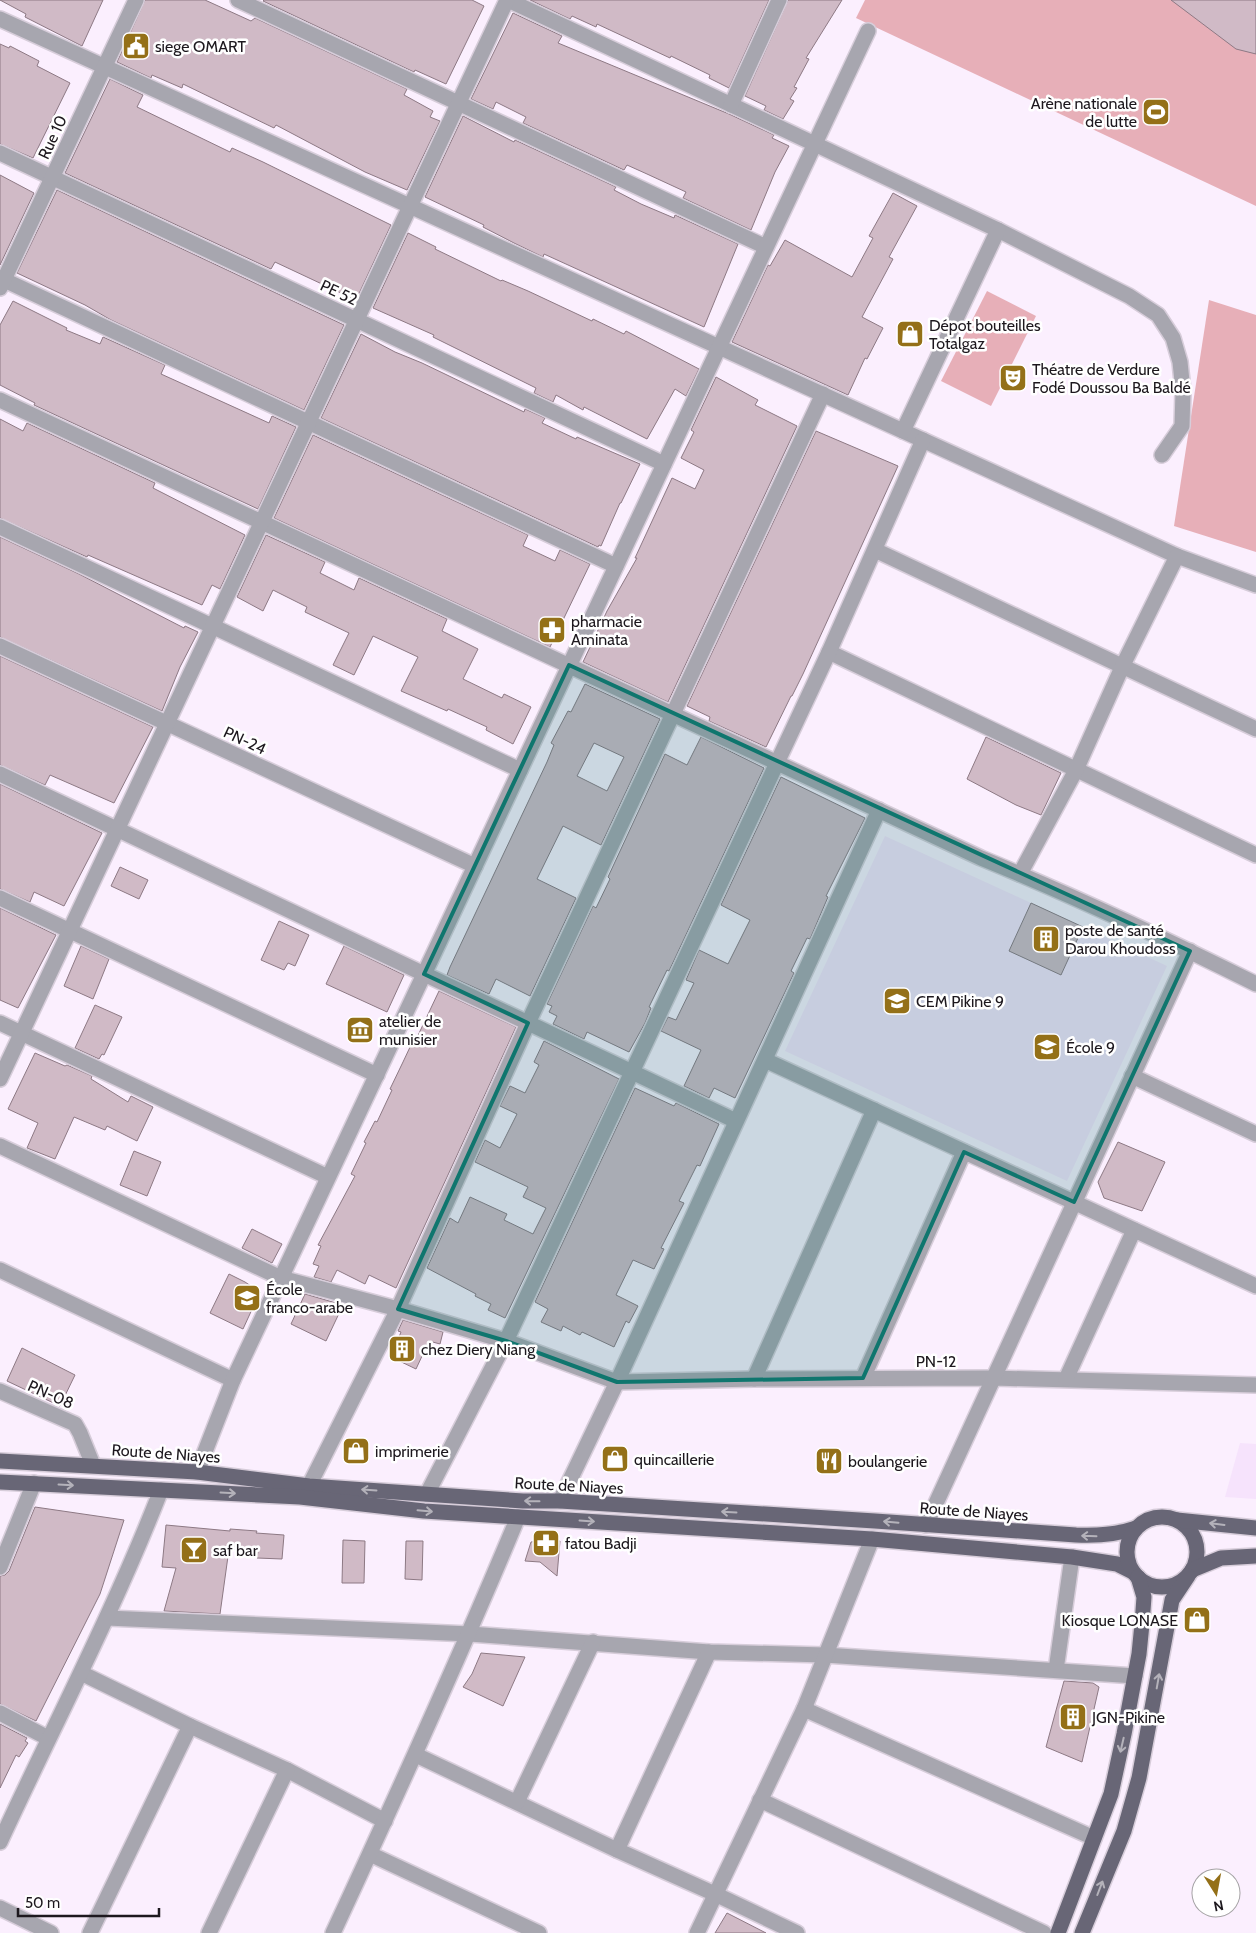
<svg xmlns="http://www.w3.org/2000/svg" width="1256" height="1933" font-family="Cabin,sans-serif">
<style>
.built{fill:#f6e3fc}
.green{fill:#e7afb8}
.building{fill:#d0bac6;stroke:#8d7984;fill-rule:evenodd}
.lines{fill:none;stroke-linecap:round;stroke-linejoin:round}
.minor-casing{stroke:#d7cdda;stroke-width:18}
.major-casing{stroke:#d7cdda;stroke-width:18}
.minor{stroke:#a7a6af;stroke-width:15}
.major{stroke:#686676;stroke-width:15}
.oneway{stroke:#b4b2ba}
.marked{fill:#0f766e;fill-opacity:0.2;stroke:#0f766e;stroke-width:4;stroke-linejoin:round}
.labels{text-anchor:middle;stroke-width:5;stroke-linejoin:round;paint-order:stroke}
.poi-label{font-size:16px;fill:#1d181e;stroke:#fff;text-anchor:start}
.street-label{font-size:16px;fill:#1d181e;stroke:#fff}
</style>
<rect width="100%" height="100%" fill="#fbeffe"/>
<!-- built -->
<g class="built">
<polygon points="885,836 1031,903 1009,951 1061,975 1083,927 1167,966 1067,1181 785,1051"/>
<polygon points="1240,1443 1256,1444 1256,1499 1225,1497"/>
</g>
<!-- green -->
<g class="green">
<polygon points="865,0 1256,0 1256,206 856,18"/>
<polygon points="987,291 1036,316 991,406 941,381"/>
<polygon points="1209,300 1256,315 1256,552 1174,526"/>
</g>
<!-- building -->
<g class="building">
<polygon points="0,0 103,0 82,46 25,17 26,14"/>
<polygon points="145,0 205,0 251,21 255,18 407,89 404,95 433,111 430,117 440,121 407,190 365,172 276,125 274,128 183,84 182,88 152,75 151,78 117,62"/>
<polygon points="264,0 472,0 484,6 446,84 415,70 414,72 263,1"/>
<polygon points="530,0 769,0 729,88 709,78 710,75 671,56 670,58 597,24 596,27 572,16 570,19"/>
<polygon points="788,0 842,0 806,58 809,59 794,87 797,88 790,99 794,101 783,119 764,110 766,106 745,96"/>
<polygon points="1171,0 1256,0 1256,54 1236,49"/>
<polygon points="513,13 562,36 558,43 729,114 774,135 772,138 789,146 775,172 751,230 683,198 686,192 647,174 627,165 624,170 523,123 526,117 496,102 493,109 471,99"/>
<polygon points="0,44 9,48 10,46 39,61 37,66 70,83 33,158 0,144"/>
<polygon points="110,79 143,95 137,107 230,152 232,148 263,162 391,225 356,300 275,262 271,269 65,173"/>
<polygon points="463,116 514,142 515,140 616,187 614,190 641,204 674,218 675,215 738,244 704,327 544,254 543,257 514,243 483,227 484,225 425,197"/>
<polygon points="0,175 34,193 0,265"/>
<polygon points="57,190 344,325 304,410 111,320 85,305 17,273"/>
<polygon points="893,193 917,206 889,257 893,259 862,317 883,328 867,359 865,358 848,395 732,342 768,265 770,266 785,240 852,277 873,238 869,236"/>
<polygon points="408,233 436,247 435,249 501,281 502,280 528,291 592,321 593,319 624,334 626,331 699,369 686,396 675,389 647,439 584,407 583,410 556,395 553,402 534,393 536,388 433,337 434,335 373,308"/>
<polygon points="13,301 67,328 66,330 100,344 103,337 165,365 161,374 269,423 272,416 296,427 258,509 34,405 35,403 0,385 0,325"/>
<polygon points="361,334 395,352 422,363 524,412 525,409 545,418 542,423 576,439 577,437 640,464 621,503 620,503 601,546 599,545 598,547 321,418"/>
<polygon points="716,377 758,400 755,405 797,426 668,702 583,662 607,611 637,558 635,558 672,478 695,489 704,470 681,458 694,432 691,430"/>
<polygon points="0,419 23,431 27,423 155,483 153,488 245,535 220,589 212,585 202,605 88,555 87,557 0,518"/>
<polygon points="816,431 898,466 803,674 792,696 791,696 766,747 709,721 710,717 687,706"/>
<polygon points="313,435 528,535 523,546 555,561 560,550 590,564 550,647 274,518"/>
<polygon points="266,535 325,562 320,573 354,590 359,578 447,619 442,631 478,649 463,679 502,698 504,694 531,707 513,744 486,730 487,727 448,709 447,711 401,691 418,657 373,636 354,675 333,665 349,633 305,612 307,607 273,590 263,611 237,597"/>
<polygon points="0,537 79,574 184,628 185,626 198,632 180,667 162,711 0,637"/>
<polygon points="0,656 153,727 114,803 50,775 45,785 0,765"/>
<path d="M585 684 660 719 601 845 563 826 537 879 576 898 530 996 496 979 489 994 447 975 450 967 547 762 554 745 551 743 568 711 571 712ZM594 743 624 757 607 791 577 776Z"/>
<polygon points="701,737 764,768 669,971 667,970 649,1007 651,1008 645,1023 629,1052 587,1032 584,1039 553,1024 557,1016 549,1012 552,1006 547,1004 593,906 596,908 610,879 608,877 665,754 687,765"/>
<polygon points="986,737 1061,773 1041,815 1016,805 967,779"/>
<polygon points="781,777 865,818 826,896 828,897 810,939 807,938 791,971 794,973 735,1098 714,1088 709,1098 684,1086 701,1050 661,1031 668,1017 676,1020 694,983 686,980 699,950 728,964 750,920 721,905"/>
<polygon points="0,784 102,833 64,906 34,892 30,902 0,889"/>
<polygon points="120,867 148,880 139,899 111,886"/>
<polygon points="1031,903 1083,927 1061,975 1009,951"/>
<polygon points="0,908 56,935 18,1008 0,1000"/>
<polygon points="279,921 309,935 295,966 288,963 284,970 261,960"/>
<polygon points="81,946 109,959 93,999 64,986"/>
<polygon points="344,946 404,975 387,1012 326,984"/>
<polygon points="439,991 516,1027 396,1288 369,1275 365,1284 337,1270 331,1282 314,1277 319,1266 313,1264 321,1246 318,1245 355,1176 351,1174 366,1143 364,1142 375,1121 377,1122 392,1090 390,1089 403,1062 411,1045 413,1046"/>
<polygon points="95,1005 122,1017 104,1055 102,1054 99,1059 75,1048"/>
<polygon points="544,1041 619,1079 505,1318 488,1310 491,1304 475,1296 476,1294 427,1268 450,1218 458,1223 470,1197 507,1214 504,1220 533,1234 546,1208 523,1197 528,1187 475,1162 485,1140 500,1148 517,1114 500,1106 510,1086 525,1093 539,1065 534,1062"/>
<polygon points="35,1053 65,1066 67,1065 92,1076 91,1079 128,1102 131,1096 153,1107 137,1141 107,1126 105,1130 74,1117 55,1159 27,1148 38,1123 8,1109"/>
<polygon points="635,1088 674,1106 676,1103 719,1124 700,1166 697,1165 679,1201 684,1203 661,1248 664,1249 654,1269 633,1260 616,1295 638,1306 629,1323 626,1321 614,1347 582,1332 580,1335 563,1326 561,1331 541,1322 548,1309 535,1302"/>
<polygon points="1118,1142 1165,1162 1142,1211 1104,1198 1098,1182"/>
<polygon points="134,1151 161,1162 147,1196 120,1185"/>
<polygon points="252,1229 282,1244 272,1263 242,1248"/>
<polygon points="229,1274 245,1282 260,1292 243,1329 210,1313"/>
<polygon points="305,1294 343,1305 326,1341 291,1324"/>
<polygon points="403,1320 443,1332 440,1344 429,1341 416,1369 391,1357 401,1332 398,1331"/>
<polygon points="22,1348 75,1375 60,1406 7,1381"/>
<polygon points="35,1507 124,1520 100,1594 36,1721 0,1704 0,1576 5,1575 9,1571"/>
<polygon points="166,1525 230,1531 230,1529 257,1531 256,1533 284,1535 282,1559 257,1558 258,1551 229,1549 220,1614 164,1611 176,1568 162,1567"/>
<polygon points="343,1540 365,1541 364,1583 342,1583"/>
<polygon points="543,1540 560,1541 557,1576 540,1562 525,1561 531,1542"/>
<polygon points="406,1541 423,1541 422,1580 405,1579"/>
<polygon points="481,1653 525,1657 503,1706 463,1687 472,1674"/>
<polygon points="1064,1681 1093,1683 1099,1687 1082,1762 1046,1747"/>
<polygon points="0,1724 27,1738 25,1741 28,1743 19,1757 16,1755 0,1788"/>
<polygon points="727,1913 766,1933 715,1933"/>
</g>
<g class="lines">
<!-- minor casing -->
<g class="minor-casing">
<g id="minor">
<polyline points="238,0 766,247"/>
<polyline points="508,0 998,230 1129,296 1158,315 1173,338 1180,362 1183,391 1182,426 1162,455"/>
<polyline points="0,19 1177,556 1256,585"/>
<polyline points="731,105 779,0"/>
<polyline points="0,153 664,464"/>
<polyline points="0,278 616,566"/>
<polyline points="0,288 136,0"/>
<path d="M0 400 981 858C1074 896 1166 939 1256 984"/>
<polyline points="903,431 998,230"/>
<polyline points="0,527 520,770"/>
<polyline points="875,550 1256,729"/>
<polyline points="0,646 475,866"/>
<polyline points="829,652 1256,855"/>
<polyline points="0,774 736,1121"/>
<polyline points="1020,874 1076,770 1123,665 1177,556"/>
<polyline points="0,898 377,1075"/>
<polyline points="0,1023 328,1177"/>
<polyline points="765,1060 1256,1286"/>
<polyline points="1132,1076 1256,1134"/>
<polyline points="0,1079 507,0"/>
<polyline points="0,1146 281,1278 398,1309 506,1341 617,1382 754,1379 994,1378 1256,1385"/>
<polyline points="0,1270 233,1380"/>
<polyline points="863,1378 964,1152"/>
<polyline points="754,1379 874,1110"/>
<polyline points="1066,1379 1134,1230"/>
<polyline points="0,1391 75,1424 80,1433 93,1465"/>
<polyline points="197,1472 233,1380 868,31"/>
<polyline points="309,1486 398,1309 528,1023 823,394"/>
<polyline points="427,1494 506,1341 632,1072 829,652 923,440"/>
<polyline points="560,1501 617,1382 879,810"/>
<polyline points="926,1525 1190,951"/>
<polyline points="0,1567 34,1483"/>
<polyline points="107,1618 470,1634 709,1652 825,1655 1135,1676"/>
<polyline points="1056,1670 1072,1557"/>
<polyline points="81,1673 190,1726 287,1770 385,1821"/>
<polyline points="804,1709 1094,1838"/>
<polyline points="0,1713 48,1738"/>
<polyline points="416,1755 617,1850 715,1894 797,1933"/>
<polyline points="760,1800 1044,1933"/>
<polyline points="517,1802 593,1642"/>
<path d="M0 1842C54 1725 114 1611 161 1490"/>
<polyline points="617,1850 709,1652"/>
<polyline points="370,1854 539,1933"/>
<polyline points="0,1908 51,1933"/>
<polyline points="90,1933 190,1726"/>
<polyline points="209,1933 287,1770"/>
<path d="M333 1933C397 1795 460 1657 518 1517"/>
<polyline points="697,1933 804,1709 872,1539"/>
</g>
</g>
<!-- major casing -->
<g class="major-casing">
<g id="major">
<path d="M0 1461 197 1472 309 1486 523 1501H560L875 1521 1076 1535C1098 1536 1116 1535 1136 1528"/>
<polyline points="0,1482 300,1497 424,1511 872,1539 1072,1557 1117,1564 1133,1572"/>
<circle cx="1162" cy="1552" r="35"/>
<polyline points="1177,1520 1256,1528"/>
<polyline points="1192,1570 1221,1558 1256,1556"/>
<polyline points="1058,1933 1111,1794 1124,1734 1139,1654 1142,1624 1144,1597 1138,1577"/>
<polyline points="1082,1933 1124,1831 1139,1778 1172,1600 1188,1576"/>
</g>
</g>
<!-- minor -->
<use href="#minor" class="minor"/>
<!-- major -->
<use href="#major" class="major"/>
</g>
<!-- one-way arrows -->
<defs><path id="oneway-shaft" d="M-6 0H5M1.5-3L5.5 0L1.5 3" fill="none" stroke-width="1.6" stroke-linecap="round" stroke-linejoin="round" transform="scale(1.25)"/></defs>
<g class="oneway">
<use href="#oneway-shaft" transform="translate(66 1485) rotate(3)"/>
<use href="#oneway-shaft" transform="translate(369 1490) rotate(-176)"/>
<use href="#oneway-shaft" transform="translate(228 1493) rotate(3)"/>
<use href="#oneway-shaft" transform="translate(532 1501) rotate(-179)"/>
<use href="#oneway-shaft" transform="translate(425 1511) rotate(5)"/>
<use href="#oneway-shaft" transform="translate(729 1512) rotate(-177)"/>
<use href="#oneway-shaft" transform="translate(587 1521) rotate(4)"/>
<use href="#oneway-shaft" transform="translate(891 1522) rotate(-175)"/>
<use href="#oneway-shaft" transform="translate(1217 1524) rotate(-173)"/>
<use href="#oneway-shaft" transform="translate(1089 1536) rotate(-178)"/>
<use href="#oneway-shaft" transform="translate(1158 1681) rotate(-80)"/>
<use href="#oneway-shaft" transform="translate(1122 1745) rotate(103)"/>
<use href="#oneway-shaft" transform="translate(1100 1888) rotate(-69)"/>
</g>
<!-- marked area -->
<path class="marked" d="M569 665 1190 951 1074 1202 964 1152 863 1378 617 1382 506 1341 398 1309 528 1023 424 974Z"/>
<!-- icons -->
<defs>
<g id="civic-square" transform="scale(1.4375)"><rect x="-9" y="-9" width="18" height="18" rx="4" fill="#947018" stroke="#fff"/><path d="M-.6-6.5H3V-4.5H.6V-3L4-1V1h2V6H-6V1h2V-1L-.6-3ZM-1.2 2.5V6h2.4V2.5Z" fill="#fff"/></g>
<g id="stadium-square" transform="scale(1.4375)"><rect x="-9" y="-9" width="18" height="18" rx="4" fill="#947018" stroke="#fff"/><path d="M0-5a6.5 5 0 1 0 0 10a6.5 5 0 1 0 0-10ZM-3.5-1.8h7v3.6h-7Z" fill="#fff"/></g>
<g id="shop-square" transform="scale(1.4375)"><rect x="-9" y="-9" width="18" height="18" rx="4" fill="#947018" stroke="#fff"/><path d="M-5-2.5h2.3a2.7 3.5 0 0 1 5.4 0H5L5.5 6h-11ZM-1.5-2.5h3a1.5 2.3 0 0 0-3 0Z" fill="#fff"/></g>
<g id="theatre-square" transform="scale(1.4375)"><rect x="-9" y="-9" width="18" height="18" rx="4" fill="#947018" stroke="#fff"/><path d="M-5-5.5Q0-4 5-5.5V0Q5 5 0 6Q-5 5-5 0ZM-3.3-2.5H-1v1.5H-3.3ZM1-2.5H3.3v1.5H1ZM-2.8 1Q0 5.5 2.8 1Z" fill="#fff"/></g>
<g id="pharmacy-square" transform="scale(1.4375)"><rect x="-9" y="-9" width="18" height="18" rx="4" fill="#947018" stroke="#fff"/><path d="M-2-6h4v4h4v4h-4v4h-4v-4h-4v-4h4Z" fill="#fff"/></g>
<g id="building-square" transform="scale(1.4375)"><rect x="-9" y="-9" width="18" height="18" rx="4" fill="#947018" stroke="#fff"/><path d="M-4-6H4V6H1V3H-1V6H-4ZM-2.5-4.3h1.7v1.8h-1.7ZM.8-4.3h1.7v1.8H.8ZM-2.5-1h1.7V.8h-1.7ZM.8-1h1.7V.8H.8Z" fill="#fff"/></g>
<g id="school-square" transform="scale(1.4375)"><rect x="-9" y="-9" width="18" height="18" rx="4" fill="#947018" stroke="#fff"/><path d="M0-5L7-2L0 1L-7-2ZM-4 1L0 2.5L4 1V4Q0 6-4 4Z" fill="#fff"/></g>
<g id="museum-square" transform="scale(1.4375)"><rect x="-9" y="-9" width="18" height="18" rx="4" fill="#947018" stroke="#fff"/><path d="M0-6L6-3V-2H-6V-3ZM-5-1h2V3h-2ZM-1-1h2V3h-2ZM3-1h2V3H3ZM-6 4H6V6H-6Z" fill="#fff"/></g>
<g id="restaurant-square" transform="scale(1.4375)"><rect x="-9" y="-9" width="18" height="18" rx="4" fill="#947018" stroke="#fff"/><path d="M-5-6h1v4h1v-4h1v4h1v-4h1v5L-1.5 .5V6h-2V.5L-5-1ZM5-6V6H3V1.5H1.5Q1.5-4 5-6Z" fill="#fff"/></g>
<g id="bar-square" transform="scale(1.4375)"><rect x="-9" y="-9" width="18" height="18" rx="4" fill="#947018" stroke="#fff"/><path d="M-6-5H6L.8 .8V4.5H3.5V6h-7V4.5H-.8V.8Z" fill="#fff"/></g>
</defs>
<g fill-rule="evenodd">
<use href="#civic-square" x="136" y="46"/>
<use href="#stadium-square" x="1156" y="112"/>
<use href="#shop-square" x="910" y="334"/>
<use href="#theatre-square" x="1013" y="378"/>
<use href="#pharmacy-square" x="552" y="630"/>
<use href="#building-square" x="1046" y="939"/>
<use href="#school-square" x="897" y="1001"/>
<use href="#museum-square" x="360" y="1030"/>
<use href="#school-square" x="1047" y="1047"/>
<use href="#school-square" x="247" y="1298"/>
<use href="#building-square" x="402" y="1349"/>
<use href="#shop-square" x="356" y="1451"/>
<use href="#shop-square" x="615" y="1459"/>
<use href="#restaurant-square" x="829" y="1461"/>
<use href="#pharmacy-square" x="546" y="1543"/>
<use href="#bar-square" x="194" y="1550"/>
<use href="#shop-square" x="1197" y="1620"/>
<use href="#building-square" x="1073" y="1717"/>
</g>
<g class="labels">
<!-- poi labels -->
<g class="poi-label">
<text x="155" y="52">siege OMART</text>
<text x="1137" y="109" text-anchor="end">Arène nationale<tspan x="1137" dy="18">de lutte</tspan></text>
<text x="929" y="331">Dépot bouteilles<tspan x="929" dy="18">Totalgaz</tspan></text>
<text x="1032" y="375">Théatre de Verdure<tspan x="1032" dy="18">Fodé Doussou Ba Baldé</tspan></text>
<text x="571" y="627">pharmacie<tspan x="571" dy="18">Aminata</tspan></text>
<text x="1065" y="936">poste de santé<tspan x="1065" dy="18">Darou Khoudoss</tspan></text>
<text x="916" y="1007">CEM Pikine 9</text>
<text x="379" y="1027">atelier de<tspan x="379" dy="18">munisier</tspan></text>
<text x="1066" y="1053">École 9</text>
<text x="266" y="1295">École<tspan x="266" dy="18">franco-arabe</tspan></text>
<text x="421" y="1355">chez Diery Niang</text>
<text x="375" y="1457">imprimerie</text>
<text x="634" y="1465">quincaillerie</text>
<text x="848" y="1467">boulangerie</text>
<text x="565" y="1549">fatou Badji</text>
<text x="213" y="1556">saf bar</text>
<text x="1178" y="1626" text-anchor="end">Kiosque LONASE</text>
<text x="1092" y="1723">JGN-Pikine</text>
</g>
<!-- street labels -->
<g class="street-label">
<text transform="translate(52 137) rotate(-65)" y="6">Rue 10</text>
<text transform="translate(339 292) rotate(25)" y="6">PE 52</text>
<text transform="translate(245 740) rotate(25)" y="6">PN-24</text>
<text x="936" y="1367">PN-12</text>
<text transform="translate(51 1394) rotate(24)" y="6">PN-08</text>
<text transform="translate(166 1453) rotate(4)" y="6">Route de Niayes</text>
<text transform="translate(569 1485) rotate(3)" y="6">Route de Niayes</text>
<text transform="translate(974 1511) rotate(4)" y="6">Route de Niayes</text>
</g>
</g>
<!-- north arrow -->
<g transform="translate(1216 1893) rotate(169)"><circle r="24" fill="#ffffff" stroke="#a5a3a5"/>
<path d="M0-4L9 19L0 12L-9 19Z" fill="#947018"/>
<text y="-8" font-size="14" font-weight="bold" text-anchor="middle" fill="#1d181e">N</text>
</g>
<!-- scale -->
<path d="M18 1908v8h141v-8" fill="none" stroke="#1d181e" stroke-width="2.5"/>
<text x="25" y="1908" font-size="15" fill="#1d181e" stroke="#ffffff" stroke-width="4" paint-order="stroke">50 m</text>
</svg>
